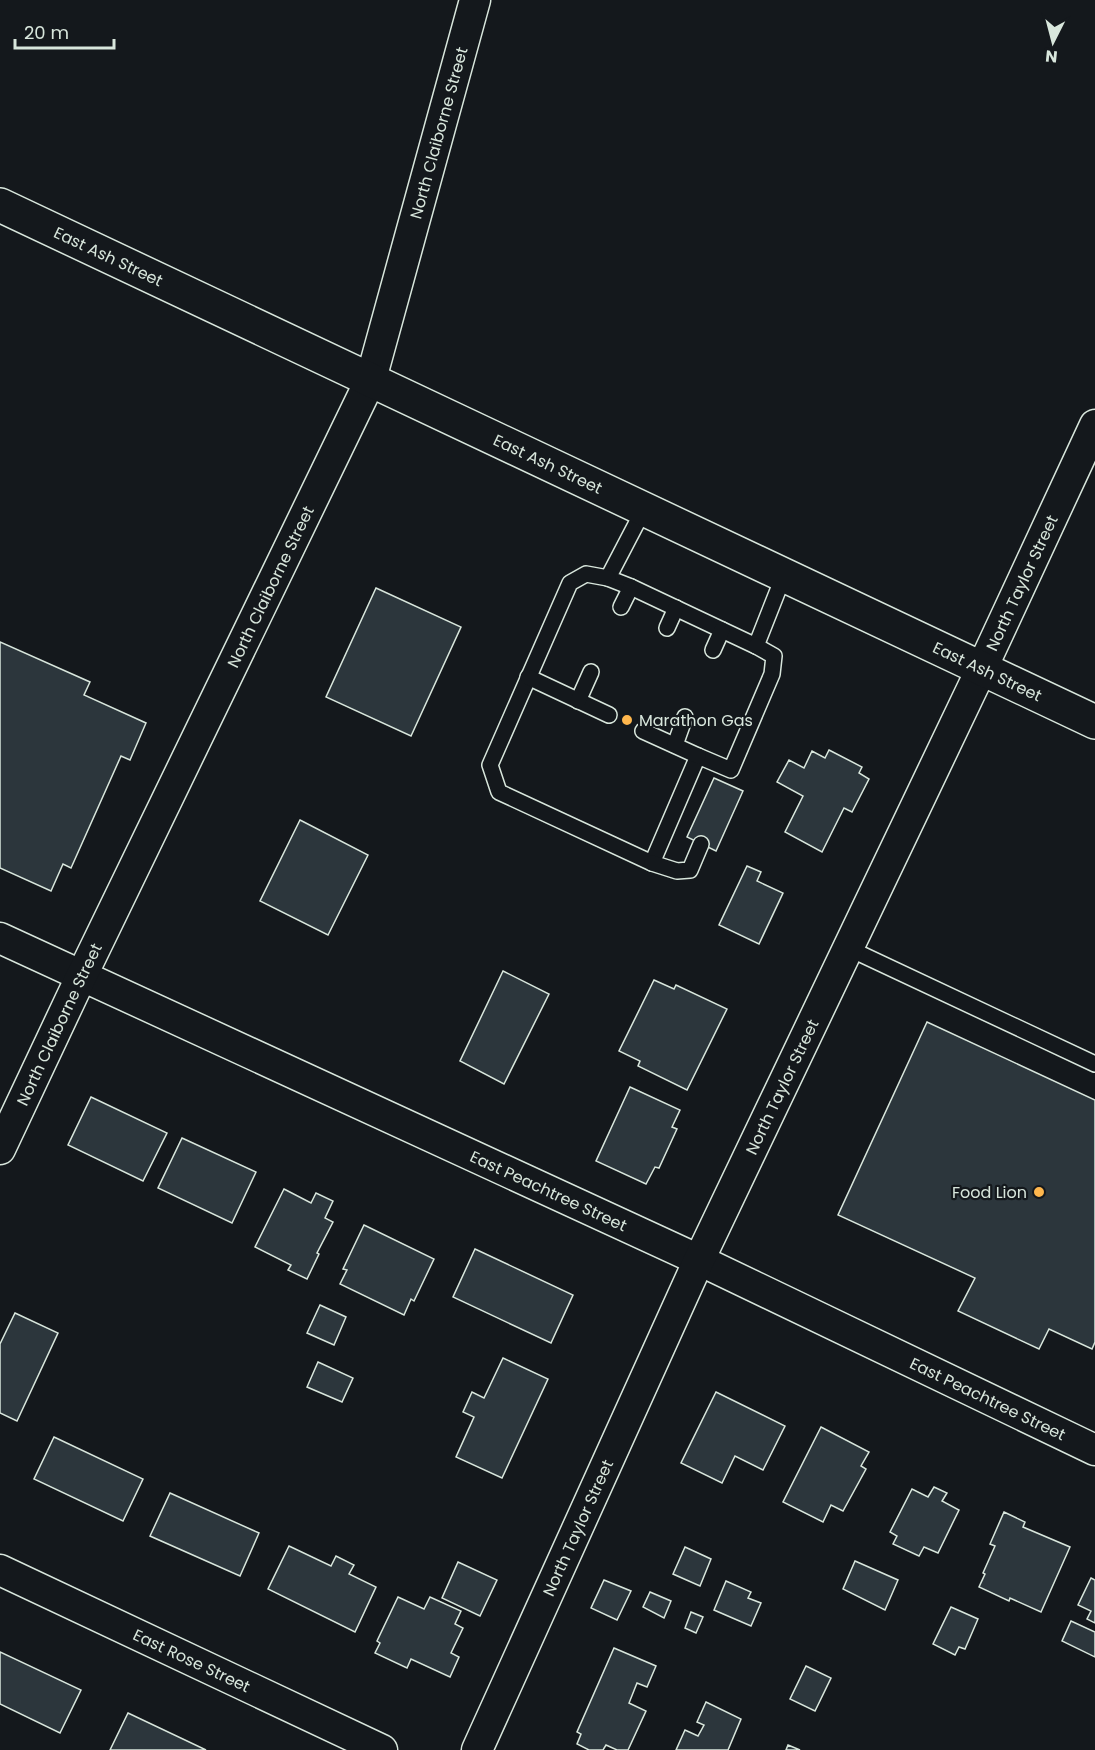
<svg xmlns="http://www.w3.org/2000/svg" width="1095" height="1750" font-family="Poppins,sans-serif">
<style>
.building{fill:#2c363c;stroke:#d8e6dc;stroke-width:1.5}
.lines{fill:none;stroke-linecap:round;stroke-linejoin:round}
.lane-casing{stroke:#d8e6dc;stroke-width:18}
.street-casing{stroke:#d8e6dc;stroke-width:33}
.primary-casing{stroke:#d8e6dc;stroke-width:36}
.lane{stroke:#14181c;stroke-width:15}
.street{stroke:#14181c;stroke-width:30}
.primary{stroke:#14181c;stroke-width:33}
.poi-dot{fill:#ffb74d;stroke:#14181c;stroke-width:2}
.labels{text-anchor:middle;stroke-width:4.5;stroke-linejoin:round;paint-order:stroke}
.street-label{font-size:16px;fill:#d8e6dc;stroke:#14181c}
.poi-label{font-size:16px;fill:#d8e6dc;stroke:#14181c;text-anchor:start}
</style>
<rect width="100%" height="100%" fill="#14181c"/>
<!-- building -->
<g class="building">
<polygon points="376,588 461,627 411,736 326,697"/>
<polygon points="0,642 90,682 84,695 146,723 130,760 121,756 71,868 63,864 51,891 0,868"/>
<polygon points="829,750 862,767 859,773 869,779 852,812 844,808 822,852 785,832 803,796 777,782 789,760 804,768 812,751 825,758"/>
<polygon points="714,778 743,791 716,851 687,837"/>
<polygon points="300,820 368,855 328,935 260,901"/>
<polygon points="747,866 761,872 757,881 783,893 759,944 719,925"/>
<polygon points="503,971 549,994 504,1084 460,1061"/>
<polygon points="654,980 674,989 676,985 727,1009 687,1090 638,1066 640,1061 619,1051"/>
<polygon points="927,1022 1095,1100 1095,1342 1092,1349 1049,1329 1039,1349 958,1311 975,1278 838,1215"/>
<polygon points="630,1087 680,1110 672,1127 677,1129 659,1168 655,1167 646,1184 596,1161"/>
<polygon points="91,1097 167,1133 143,1181 68,1145"/>
<polygon points="182,1138 256,1172 232,1223 158,1188"/>
<polygon points="284,1189 311,1203 316,1193 333,1201 325,1218 333,1222 317,1253 319,1254 307,1279 288,1270 291,1265 255,1247"/>
<polygon points="364,1225 434,1259 414,1301 411,1299 404,1315 340,1284 347,1270 343,1269"/>
<polygon points="475,1249 573,1295 551,1343 453,1297"/>
<polygon points="320,1305 346,1317 334,1345 307,1333"/>
<polygon points="15,1313 58,1333 17,1421 0,1413 0,1344"/>
<polygon points="503,1358 548,1379 502,1478 456,1457 474,1417 463,1412 472,1392 484,1398"/>
<polygon points="318,1362 353,1378 342,1402 307,1387"/>
<polygon points="716,1392 785,1426 763,1470 735,1456 722,1483 681,1463"/>
<polygon points="821,1427 869,1452 861,1466 866,1469 843,1511 831,1505 823,1522 783,1502"/>
<polygon points="54,1437 143,1479 123,1521 34,1479"/>
<polygon points="934,1487 947,1493 942,1501 959,1510 938,1553 924,1547 919,1556 893,1544 897,1536 890,1532 912,1489 928,1497"/>
<polygon points="170,1493 259,1533 240,1576 150,1536"/>
<polygon points="1004,1512 1025,1522 1023,1527 1070,1547 1041,1612 1010,1598 1009,1601 979,1587 985,1574 983,1573 995,1546 990,1544"/>
<polygon points="289,1546 331,1566 336,1556 354,1565 349,1574 376,1587 355,1632 268,1589"/>
<polygon points="685,1547 711,1559 700,1586 673,1574"/>
<polygon points="855,1561 898,1580 885,1610 843,1589"/>
<polygon points="458,1562 497,1580 480,1616 442,1598"/>
<polygon points="1091,1578 1095,1580 1095,1623 1087,1619 1091,1611 1078,1605"/>
<polygon points="604,1580 631,1591 617,1620 591,1608"/>
<polygon points="726,1581 751,1592 748,1598 761,1603 751,1626 714,1610"/>
<polygon points="650,1592 671,1601 664,1618 643,1607"/>
<polygon points="398,1597 424,1609 430,1597 461,1611 455,1624 463,1628 451,1653 459,1657 450,1677 411,1659 407,1668 375,1653 380,1643 377,1641"/>
<polygon points="951,1607 978,1619 965,1649 959,1647 955,1655 933,1644"/>
<polygon points="691,1612 703,1617 696,1633 685,1628"/>
<polygon points="1071,1621 1095,1632 1095,1657 1062,1641"/>
<polygon points="614,1648 656,1666 647,1687 637,1683 629,1703 646,1711 628,1750 617,1750 606,1745 603,1750 589,1750 577,1744 581,1734 577,1732"/>
<polygon points="0,1652 81,1690 60,1733 0,1704"/>
<polygon points="806,1666 831,1678 815,1711 790,1699"/>
<polygon points="706,1702 741,1719 728,1750 676,1750 685,1730 698,1736 704,1725 697,1722"/>
<polygon points="128,1713 206,1750 110,1750"/>
<polygon points="788,1745 800,1750 786,1750"/>
</g>
<g class="lines">
<!-- lane casing -->
<g class="lane-casing">
<g id="lane">
<polyline points="644,509 608,578 631,587 756,646 784,575"/>
<polyline points="608,578 586,574 570,583 490,765 499,792 652,863 698,756 731,770 772,674 774,656 756,646"/>
<polyline points="621,607 631,587"/>
<polyline points="667,628 676,608"/>
<polyline points="713,650 722,630"/>
<polyline points="528,677 609,715"/>
<polyline points="578,701 591,672"/>
<polyline points="643,731 698,756"/>
<polyline points="675,745 685,717"/>
<polyline points="652,863 677,871 690,870 701,844"/>
<polyline points="848,948 1095,1064"/>
</g>
</g>
<!-- street casing -->
<g class="street-casing">
<g id="street">
<path id="s1" d="M0 938 699 1260 1095 1450"/>
<path id="s2" d="M0 1149 82 975 371 379 475 0"/>
<path id="s3" d="M0 1570 382 1750"/>
<path id="s4" d="M477 1750 699 1260 982 668 1095 425"/>
</g>
</g>
<!-- primary casing -->
<g class="primary-casing">
<g id="primary">
<path id="s5" d="M0 205 1095 722"/>
</g>
</g>
<!-- lane -->
<use href="#lane" class="lane"/>
<!-- street -->
<use href="#street" class="street"/>
<!-- primary -->
<use href="#primary" class="primary"/>
</g>
<!-- markers -->
<g class="poi-dot">
<circle cx="627" cy="720" r="6"/>
<circle cx="1039" cy="1192" r="6"/>
</g>
<g class="labels">
<!-- street labels -->
<g class="street-label">
<text dy="6" stroke="none"><textPath href="#s2" startOffset="1110">North Claiborne Street</textPath></text>
<text dy="6" stroke="none"><textPath href="#s5" startOffset="120">East Ash Street</textPath></text>
<text dy="6" stroke="none"><textPath href="#s5" startOffset="606">East Ash Street</textPath></text>
<text dy="6" stroke="none"><textPath href="#s4" startOffset="1288">North Taylor Street</textPath></text>
<text dy="6" stroke="none"><textPath href="#s2" startOffset="624">North Claiborne Street</textPath></text>
<text dy="6" stroke="none"><textPath href="#s5" startOffset="1092">East Ash Street</textPath></text>
<text dy="6" stroke="none"><textPath href="#s2" startOffset="138">North Claiborne Street</textPath></text>
<text dy="6" stroke="none"><textPath href="#s4" startOffset="730">North Taylor Street</textPath></text>
<text dy="6" stroke="none"><textPath href="#s1" startOffset="604">East Peachtree Street</textPath></text>
<text dy="6" stroke="none"><textPath href="#s1" startOffset="1090">East Peachtree Street</textPath></text>
<text dy="6" stroke="none"><textPath href="#s4" startOffset="244">North Taylor Street</textPath></text>
<text dy="6" stroke="none"><textPath href="#s3" startOffset="212">East Rose Street</textPath></text>
</g>
<!-- poi labels -->
<g class="poi-label">
<text x="639" y="726">Marathon Gas</text>
<text x="1027" y="1198" text-anchor="end">Food Lion</text>
</g>
</g>
<!-- north arrow -->
<g transform="translate(1053 42) rotate(186)" stroke="#14181c" stroke-width="4.5" paint-order="stroke">
<path d="M0-4.5L10 22L0 15L-10 22Z" fill="#d8e6dc"/>
<text y="-9" font-size="16" font-weight="bold" text-anchor="middle" fill="#d8e6dc">N</text>
</g>
<!-- scale -->
<path d="M15 39v9h99v-9" fill="none" stroke="#d8e6dc" stroke-width="3"/>
<text x="24" y="39" font-size="18" fill="#d8e6dc" stroke="#14181c" stroke-width="4.5" paint-order="stroke">20 m</text>
</svg>
